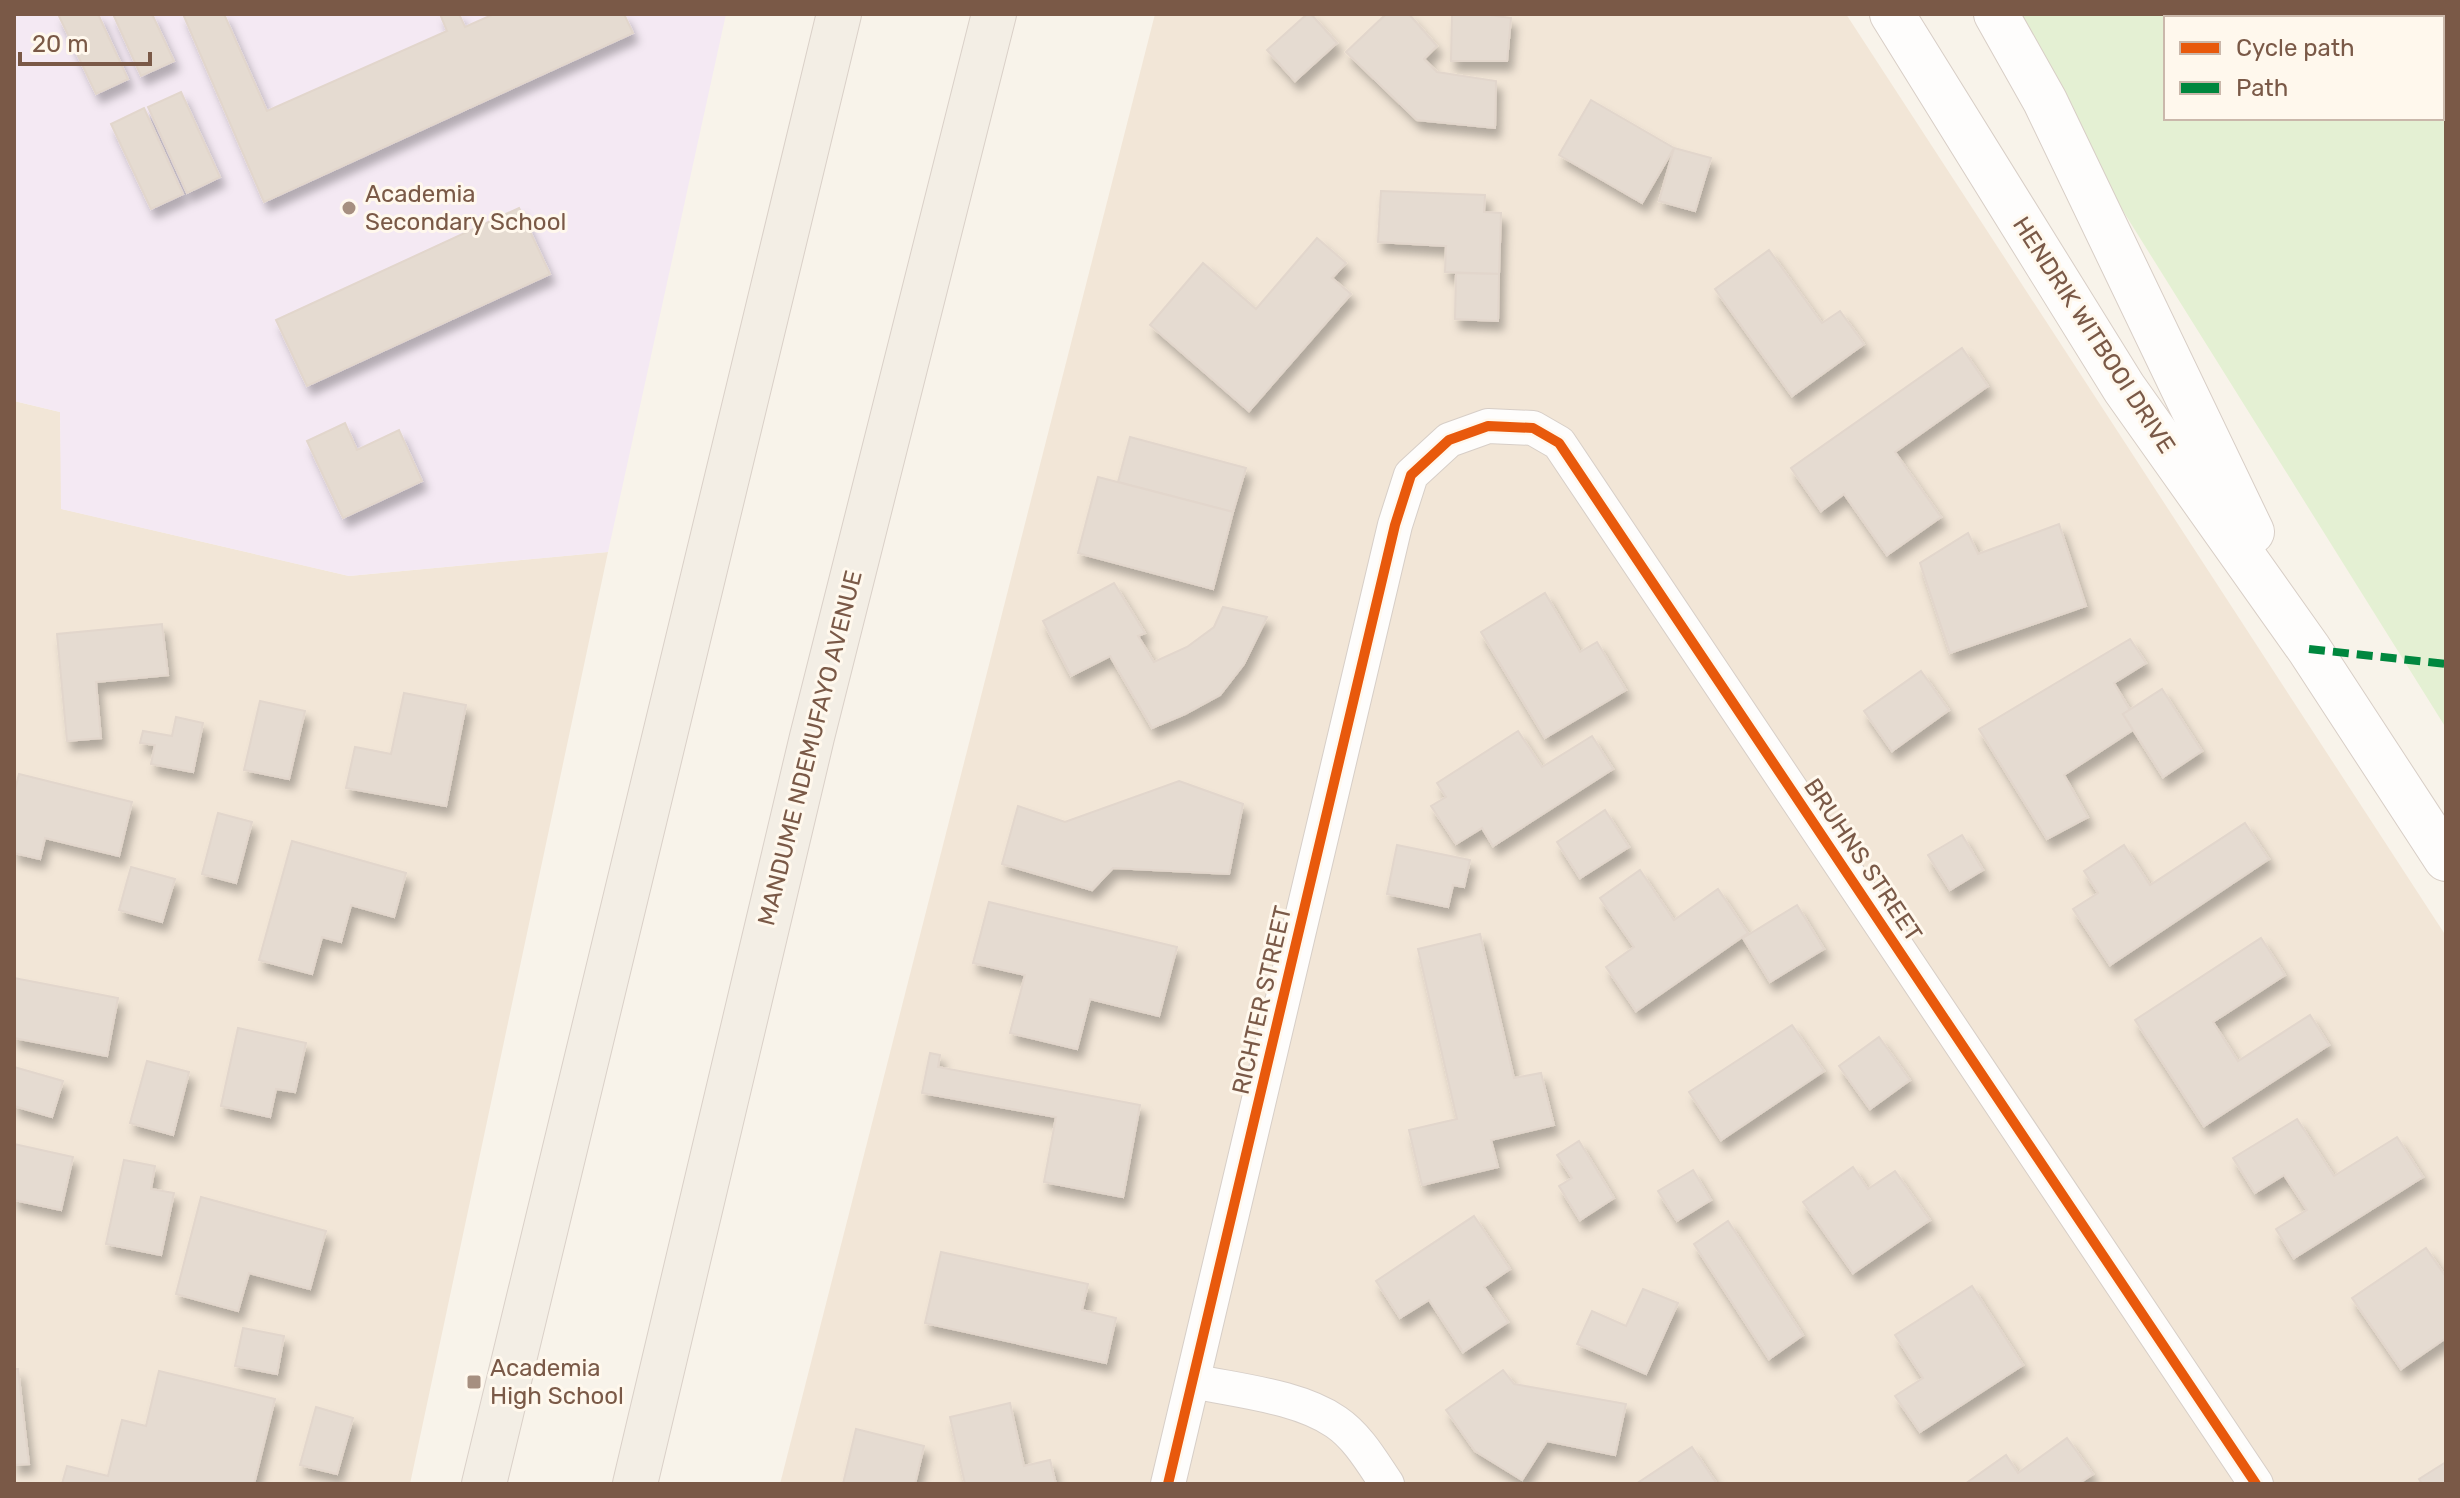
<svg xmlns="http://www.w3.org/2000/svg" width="2460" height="1498" font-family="Rubik,sans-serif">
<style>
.residential{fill:#f2e6d7}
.education{fill:#f4e9f3}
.grass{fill:#e4f0d3;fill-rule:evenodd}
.building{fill:#e5dbd1;stroke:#e2d6cc;stroke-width:2;filter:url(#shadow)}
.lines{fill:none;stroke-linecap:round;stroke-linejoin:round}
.street-casing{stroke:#d7cec7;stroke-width:36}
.secondary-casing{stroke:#d8cec6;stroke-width:46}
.primary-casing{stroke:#dad0c8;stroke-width:46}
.street{stroke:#fefdfc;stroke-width:34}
.secondary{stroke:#fefdfc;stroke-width:44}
.primary{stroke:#f3eee5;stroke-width:44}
.quiet{stroke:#00873e;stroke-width:8;stroke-dasharray:16 8;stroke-linecap:butt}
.cycleway-casing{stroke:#fff8ed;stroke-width:15}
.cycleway{stroke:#e8590c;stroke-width:10}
.poi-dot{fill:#a68f80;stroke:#fff8ed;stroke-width:3}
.labels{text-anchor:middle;stroke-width:6;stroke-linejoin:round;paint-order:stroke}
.poi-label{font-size:24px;fill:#7a5947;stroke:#fff8ed;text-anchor:start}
.street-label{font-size:24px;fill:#7a5947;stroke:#fff8ed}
</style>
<defs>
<filter id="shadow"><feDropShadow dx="5" dy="9" stdDeviation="4" flood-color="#0004"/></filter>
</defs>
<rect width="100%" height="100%" fill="#f8f3ea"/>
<!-- residential -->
<g class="residential">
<polygon points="1155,14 1846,14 2446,936 2446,1484 780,1484"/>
<polygon points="14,401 60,412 62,509 349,576 608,552 410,1484 14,1484"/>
</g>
<!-- education -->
<polygon class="education" points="14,14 726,14 608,552 349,576 61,509 60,412 14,401"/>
<!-- grass -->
<path class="grass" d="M2000 14H2446V728ZM2166 18H2442V118H2166Z"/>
<!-- building -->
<g class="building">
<polygon points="58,14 98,14 128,79 96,94"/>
<polygon points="113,14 152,14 174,61 141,76"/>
<polygon points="183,14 224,14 267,111 447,31 440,14 459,14 465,27 494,14 624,14 633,33 264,202"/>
<polygon points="1307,14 1311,14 1337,43 1295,81 1267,50"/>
<polygon points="1386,14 1409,14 1437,46 1424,59 1437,72 1496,81 1495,128 1417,120 1346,52"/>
<polygon points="1452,14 1483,14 1511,18 1507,61 1451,61"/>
<polygon points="181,92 220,177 187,193 148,107"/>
<polygon points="1591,100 1674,148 1642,203 1559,155"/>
<polygon points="144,108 183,194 151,209 111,124"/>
<polygon points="1674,148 1711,158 1695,211 1659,201"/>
<polygon points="1381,191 1485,195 1484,212 1501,213 1499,274 1445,272 1446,246 1378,242"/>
<polygon points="519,208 550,274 307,386 276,320"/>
<polygon points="1317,238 1346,263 1332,278 1351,294 1249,411 1150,325 1203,263 1256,309"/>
<polygon points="1769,250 1822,323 1840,311 1864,344 1792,396 1715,289"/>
<polygon points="1456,273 1499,274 1498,321 1455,319"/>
<polygon points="1962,348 1988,386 1895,452 1941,517 1887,555 1844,494 1821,511 1791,468"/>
<polygon points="345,423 357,450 399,430 422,481 343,518 307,441"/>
<polygon points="1130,437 1246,468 1233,512 1118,482"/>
<polygon points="1098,477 1233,512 1213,589 1078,553"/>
<polygon points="2059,524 2086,606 1950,653 1920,563 1968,533 1978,554"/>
<polygon points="1114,583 1145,633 1138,636 1154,662 1187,647 1214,627 1223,607 1267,617 1244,664 1220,695 1185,714 1152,728 1110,656 1071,676 1043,621"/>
<polygon points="1545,593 1580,652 1597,642 1626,690 1545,738 1481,632"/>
<polygon points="162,624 168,675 96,682 101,738 67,741 57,634"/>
<polygon points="2130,639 2146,663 2114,683 2130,710 2123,714 2133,730 2064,775 2088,817 2047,839 1979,729"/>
<polygon points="1921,671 1949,710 1892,751 1864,711"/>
<polygon points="2162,689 2202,751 2163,777 2123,714"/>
<polygon points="404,693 466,705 446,806 346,788 355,747 391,754"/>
<polygon points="260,701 305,711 289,779 244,770"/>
<polygon points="176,717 203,723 193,772 151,764 155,745 140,743 143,731 172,736"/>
<polygon points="1518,731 1542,767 1592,736 1613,769 1493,846 1482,828 1456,844 1431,806 1446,797 1437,783"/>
<polygon points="19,774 132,802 119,856 45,838 40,859 14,853 14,794"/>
<polygon points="1179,781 1243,804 1229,874 1113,868 1092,890 1002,864 1018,806 1065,822"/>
<polygon points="1605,810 1629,847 1580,878 1557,842"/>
<polygon points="218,813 252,822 236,883 202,874"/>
<polygon points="2245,823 2269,859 2110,965 2073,909 2098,893 2084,871 2124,845 2150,885"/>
<polygon points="1962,835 1983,870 1950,890 1928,855"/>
<polygon points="292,841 406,873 394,917 351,905 341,942 322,937 312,974 259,960"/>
<polygon points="1397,845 1470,860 1464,887 1453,885 1448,907 1387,894"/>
<polygon points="131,867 175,879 162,922 119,910"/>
<polygon points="1640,870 1674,920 1718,889 1748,933 1636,1011 1606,967 1634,947 1600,898"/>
<polygon points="989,902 1177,947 1159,1016 1090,999 1077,1049 1010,1033 1025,975 973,963"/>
<polygon points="1797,905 1824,949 1770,982 1743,938"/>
<polygon points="1480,934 1514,1078 1541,1073 1554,1125 1491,1140 1498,1167 1422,1185 1409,1130 1457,1119 1418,949"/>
<polygon points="2261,938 2285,975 2213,1022 2238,1061 2310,1015 2329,1045 2204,1126 2135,1020"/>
<polygon points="14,978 118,998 107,1056 14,1038"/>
<polygon points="1792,1025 1824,1071 1721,1140 1689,1092"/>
<polygon points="238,1028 306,1043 295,1092 276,1089 270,1117 221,1106"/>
<polygon points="1879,1037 1910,1080 1870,1109 1839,1066"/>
<polygon points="930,1053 940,1055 938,1067 1140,1105 1123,1197 1044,1182 1056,1117 922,1093"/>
<polygon points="147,1061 189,1072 173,1135 130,1123"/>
<polygon points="14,1067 63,1081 52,1117 14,1106"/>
<polygon points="2297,1119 2334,1176 2397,1137 2423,1177 2294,1258 2276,1229 2307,1210 2284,1175 2255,1193 2233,1158"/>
<polygon points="1579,1141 1614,1198 1580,1220 1559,1186 1572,1178 1557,1155"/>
<polygon points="14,1144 73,1157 61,1210 14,1200"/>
<polygon points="124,1160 155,1166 151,1189 174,1193 161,1255 106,1244"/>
<polygon points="1853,1167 1868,1189 1895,1171 1930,1220 1853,1273 1803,1202"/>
<polygon points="1693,1170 1711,1200 1677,1221 1658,1191"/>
<polygon points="201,1197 326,1231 310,1289 249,1273 238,1311 176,1294"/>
<polygon points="1474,1216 1510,1269 1484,1287 1508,1322 1463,1352 1429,1300 1400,1318 1376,1281"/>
<polygon points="1728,1221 1803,1335 1769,1359 1694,1244"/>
<polygon points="2426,1248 2446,1277 2446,1338 2401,1369 2352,1298"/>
<polygon points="941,1252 1088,1284 1082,1310 1116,1318 1106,1363 925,1323"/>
<polygon points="1972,1286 2023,1365 1920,1432 1895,1396 1923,1378 1895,1335"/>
<polygon points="1643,1289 1678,1303 1646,1374 1577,1344 1592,1311 1626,1326"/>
<polygon points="243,1328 284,1336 277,1374 235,1366"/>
<polygon points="14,1369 18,1369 29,1464 14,1465"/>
<polygon points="1503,1370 1514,1384 1626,1404 1615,1455 1547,1441 1522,1480 1475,1451 1446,1410"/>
<polygon points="159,1371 275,1399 254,1484 62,1484 67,1466 108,1476 122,1420 146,1426"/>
<polygon points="1010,1403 1024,1466 1050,1460 1056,1484 965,1484 950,1417"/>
<polygon points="316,1407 353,1418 337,1474 300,1465"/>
<polygon points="856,1429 924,1446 915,1484 843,1484"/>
<polygon points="2067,1438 2093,1474 2078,1484 1965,1484 2006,1455 2018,1473"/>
<polygon points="1692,1447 1717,1484 1636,1484"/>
<polygon points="2446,1462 2446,1484 2422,1484 2419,1479"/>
</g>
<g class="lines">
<!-- street casing -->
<g class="street-casing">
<g id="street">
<path d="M1193 1381C1238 1391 1298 1396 1336 1422 1358 1437 1372 1462 1387 1484"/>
<polyline points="1168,1484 1395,525 1411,475 1449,440 1488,426 1533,428 1559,443 2256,1484"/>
</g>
</g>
<!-- secondary casing -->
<g class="secondary-casing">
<g id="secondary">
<polyline points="1892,14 2124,388 2309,649 2446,859"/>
<polyline points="1996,14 2045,101 2252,532"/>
</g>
</g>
<!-- primary casing -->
<g class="primary-casing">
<g id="primary">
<polyline points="484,1484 839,14"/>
<polyline points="635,1484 812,737 994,14"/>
</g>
</g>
<!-- street -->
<use href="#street" class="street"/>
<!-- secondary -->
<use href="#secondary" class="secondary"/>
<!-- primary -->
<use href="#primary" class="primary"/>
<!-- quiet -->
<polyline class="quiet" points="2309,649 2446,664"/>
<!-- cycleway casing -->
<g class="cycleway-casing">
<polyline id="cycleway" points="1168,1484 1395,525 1411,475 1449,440 1488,426 1533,428 1559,443 2256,1484"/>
</g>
<!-- cycleway -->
<use href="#cycleway" class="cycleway"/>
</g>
<!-- markers -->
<g class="poi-dot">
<circle cx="349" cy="208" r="8"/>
<rect x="466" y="1374" width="16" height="16" rx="4"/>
</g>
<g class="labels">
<!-- poi labels -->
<g class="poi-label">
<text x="365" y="202">Academia<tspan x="365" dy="28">Secondary School</tspan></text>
<text x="490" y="1376">Academia<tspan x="490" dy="28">High School</tspan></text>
</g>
<!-- street labels -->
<g class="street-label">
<text transform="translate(2094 335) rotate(57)" y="8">HENDRIK WITBOOI DRIVE</text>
<text transform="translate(810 748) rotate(-76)" y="8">MANDUME NDEMUFAYO AVENUE</text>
<text transform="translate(1863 860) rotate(56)" y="8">BRUHNS STREET</text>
<text transform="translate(1262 1000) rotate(-77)" y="8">RICHTER STREET</text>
</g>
</g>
<!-- border -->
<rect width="2460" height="1498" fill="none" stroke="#7a5947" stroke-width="32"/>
<!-- legend -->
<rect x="2164" y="16" width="280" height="104" fill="#fff8ed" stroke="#cab8ab" stroke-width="2"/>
<rect x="2180" y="42" width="40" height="12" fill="#e8590c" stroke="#cab8ab" stroke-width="2"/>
<text x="2236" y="56" font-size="24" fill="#7a5947">Cycle path</text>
<rect x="2180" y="82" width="40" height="12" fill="#00873e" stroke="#cab8ab" stroke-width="2"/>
<text x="2236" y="96" font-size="24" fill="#7a5947">Path</text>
<!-- scale -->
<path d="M20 52v12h130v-12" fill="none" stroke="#7a5947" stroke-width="4"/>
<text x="32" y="52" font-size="24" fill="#7a5947" stroke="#fff8ed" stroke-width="6" paint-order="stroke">20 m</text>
</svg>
